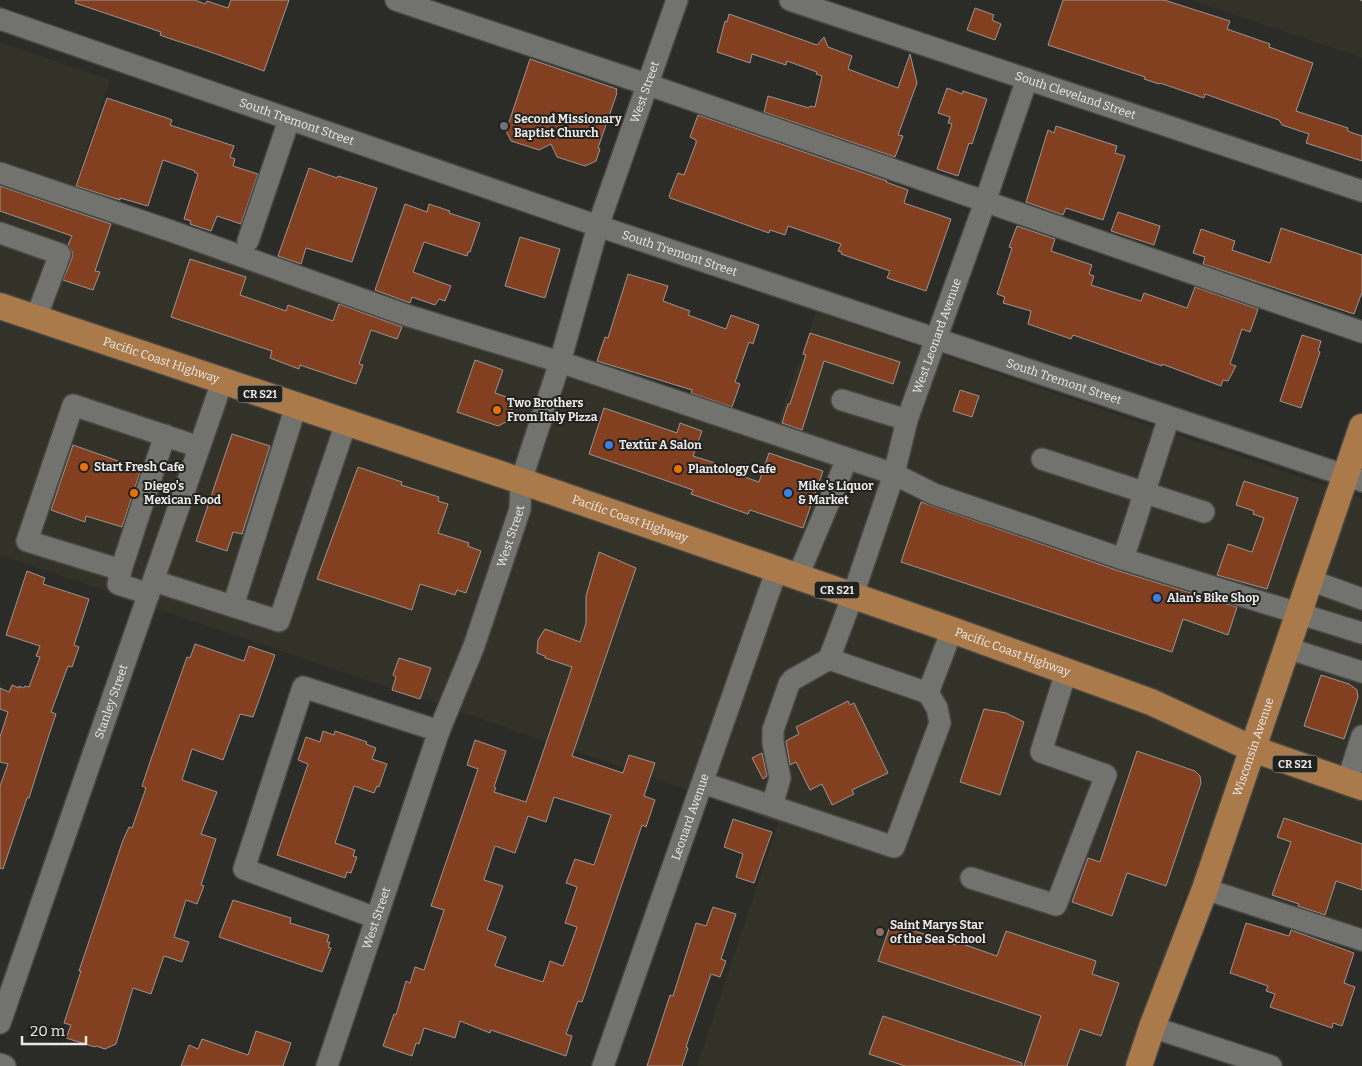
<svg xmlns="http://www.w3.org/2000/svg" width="1362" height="1066" font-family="Bitter,serif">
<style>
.built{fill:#333228}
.building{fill:#834021;stroke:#9a9593;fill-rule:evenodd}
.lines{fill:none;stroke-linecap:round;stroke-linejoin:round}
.minor-casing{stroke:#484744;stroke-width:24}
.major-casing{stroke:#484744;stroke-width:29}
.minor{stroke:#72726e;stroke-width:21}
.major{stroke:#ab7a4b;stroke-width:26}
.tram{stroke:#979794;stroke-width:1}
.worship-dot{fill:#6b7280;stroke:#21211e;stroke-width:2}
.food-dot{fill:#e8710a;stroke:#21211e;stroke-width:2}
.shop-dot{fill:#3f7fe0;stroke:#21211e;stroke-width:2}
.education-dot{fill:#8d6e63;stroke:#21211e;stroke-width:2}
.labels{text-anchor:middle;stroke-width:4;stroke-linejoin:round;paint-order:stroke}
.shield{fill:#21211e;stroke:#aeaeab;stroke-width:1}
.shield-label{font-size:11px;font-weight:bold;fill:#ebeae8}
.street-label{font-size:12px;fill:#ebeae8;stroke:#21211e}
.poi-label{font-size:12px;font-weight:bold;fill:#ebeae8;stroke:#21211e;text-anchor:start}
</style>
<rect width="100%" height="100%" fill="#2b2b27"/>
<!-- built -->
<g class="built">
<polygon points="1191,0 1362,0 1362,58"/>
<polygon points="0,42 110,80 74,187 776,428 816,312 1362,498 1362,952 1186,893 1127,1066 697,1066 778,823 665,782 0,555"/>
</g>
<!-- building -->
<g class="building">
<polygon points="76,0 195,0 205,4 207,1 228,8 231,0 289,0 264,71 199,48 168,38 160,35 161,32 75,3"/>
<polygon points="1063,0 1164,0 1230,21 1227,29 1270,44 1269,47 1313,63 1296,111 1348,128 1347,130 1350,132 1362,136 1362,161 1306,143 1309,134 1282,125 1279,120 1205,94 1204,98 1160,83 1159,84 1144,79 1145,77 1048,45"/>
<polygon points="975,8 994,15 992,20 1001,24 995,40 967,30"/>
<polygon points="729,14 817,45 824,37 828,47 852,56 848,69 898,88 910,54 917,83 898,135 903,136 895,157 764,112 768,96 809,108 810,106 815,107 822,76 816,74 817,72 787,61 786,65 752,54 750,63 717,52 725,21 727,22"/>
<polygon points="530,59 617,89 616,92 617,93 598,148 600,149 596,161 585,166 557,157 551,144 539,150 511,141 506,131"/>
<polygon points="947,88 962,94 963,91 987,99 972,144 969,143 958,176 937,169 952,124 948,123 950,117 938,113"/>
<polygon points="107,98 167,118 172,120 170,125 234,146 230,157 235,159 233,166 258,174 241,224 217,216 211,231 190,224 191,221 184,219 198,174 194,172 195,171 163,160 148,206 120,198 120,200 76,186"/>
<polygon points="698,115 887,181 886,182 908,190 904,203 951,219 926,291 887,278 890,271 841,254 842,252 838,251 841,244 788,226 785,235 770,230 769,233 670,198 669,196 678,173 684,175 696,143 696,140 690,137"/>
<polygon points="1056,126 1117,146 1115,153 1125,156 1103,220 1066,208 1063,215 1026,202 1048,130 1054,133"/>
<polygon points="309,168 337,178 338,176 377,188 352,262 306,248 301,264 278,256"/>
<polygon points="0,186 111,224 95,271 100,272 93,290 63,280 72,258 72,251 68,245 72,236 0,211"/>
<polygon points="405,204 427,212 429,204 450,211 449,213 480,223 470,252 468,252 467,256 424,242 413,272 451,286 445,301 439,299 435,305 412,297 410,303 375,290"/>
<polygon points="1118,212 1160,226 1154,245 1111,231"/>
<polygon points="1017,226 1055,239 1051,251 1092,265 1089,274 1094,276 1091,285 1141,301 1144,293 1187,308 1195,287 1258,309 1250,332 1242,329 1230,364 1236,366 1228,381 1223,380 1221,386 1162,364 1162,366 1073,335 1071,339 1028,324 1031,311 1003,303 1005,297 997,294 1012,248 1009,247"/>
<polygon points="1281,228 1362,255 1362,292 1354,314 1203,264 1205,257 1193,253 1201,229 1235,241 1232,250 1270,263"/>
<polygon points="520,237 560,249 545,298 505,286"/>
<polygon points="190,259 246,277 240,295 286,311 288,305 333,321 339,304 402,327 397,339 371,330 359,364 363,365 356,384 300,365 299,369 270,358 272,351 171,317"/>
<polygon points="628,274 668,286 663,301 690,311 688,315 726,329 731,315 759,325 753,344 749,342 735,382 740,384 732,407 691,393 692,390 597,361 605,337 608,338"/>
<polygon points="810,333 900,362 893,384 824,361 802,430 782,423 788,404 790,404 806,355 803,354"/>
<polygon points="1302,335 1321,341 1318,351 1320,352 1301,408 1280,401"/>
<polygon points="475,360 503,370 495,393 515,400 508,421 498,426 457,412"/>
<polygon points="960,390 979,396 972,417 953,411"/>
<polygon points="604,408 677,433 680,423 702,431 693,456 715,463 713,466 759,482 769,453 823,471 803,528 750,510 748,514 691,494 693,490 589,454"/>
<polygon points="232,434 270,446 242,534 233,532 227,551 196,541"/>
<polygon points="73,445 141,469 122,527 86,516 85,522 51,510"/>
<polygon points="358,467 402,482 401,485 439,497 438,501 448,504 438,533 469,543 468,546 481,551 466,593 457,590 455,595 420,584 412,610 317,579"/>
<polygon points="1244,481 1298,498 1267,589 1217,575 1228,544 1252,552 1264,518 1253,514 1254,511 1236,505"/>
<polygon points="921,502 1119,571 1237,607 1228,635 1183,619 1172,652 901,562"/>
<path d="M599 552 636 568 572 756 623 773 629 755 655 763 644 796 655 800 646 827 642 825 582 1002 578 1001 566 1034 572 1036 566 1056 491 1030 490 1033 460 1021 455 1038 424 1028 419 1044 416 1043 412 1056 383 1046 394 1014 396 1015 406 981 410 983 415 967 424 970 444 910 431 906 478 769 467 765 475 740 506 751 494 787 496 788 494 792 526 802 572 667 545 658V656L537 653 538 640 545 629 580 642 586 623V596ZM554 797 611 815 594 865 575 859 566 883 577 887 565 923 577 927 563 966 550 961 543 982 495 966 506 937 487 930 503 886 484 880 495 846 515 853 528 816 546 822Z"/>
<polygon points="27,571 45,578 43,584 89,599 74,645 79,647 72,667 68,666 51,712 56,714 48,738 29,798 27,798 3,869 0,868 0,786 8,764 0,762 0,737 8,712 0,709 0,688 9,692 12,685 19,688 19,686 24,688 25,686 29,687 40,657 36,656 40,646 6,635"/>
<polygon points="195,644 244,661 249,646 275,655 253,717 240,714 223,760 192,749 182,780 217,792 201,834 216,839 201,885 204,886 197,904 186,900 174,937 189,942 182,962 164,956 151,994 133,988 116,1044 105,1049 96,1046 95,1047 66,1038 71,1025 64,1023 81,971 79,971 123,840 129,827 132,828 146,788 142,786 151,759 187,657 190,658"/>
<polygon points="399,658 431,668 420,699 392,690 396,677 393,675"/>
<polygon points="1321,675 1349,684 1357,690 1358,697 1344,739 1304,726"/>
<polygon points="848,701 850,705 854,703 888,773 852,790 854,794 832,805 822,784 810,790 796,762 790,765 786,741 799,734 796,727"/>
<polygon points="984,709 1006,713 1024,722 1000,795 960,782"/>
<polygon points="323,731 334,735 335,731 367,742 366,744 376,748 372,759 387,764 379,787 377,786 374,793 354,786 335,843 355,850 353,856 357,857 351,873 347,872 345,878 277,855 308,764 298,760 306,737 320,742"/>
<polygon points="1137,751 1195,771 1200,776 1201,783 1166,886 1127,873 1112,916 1072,902 1088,858 1100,862"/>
<polygon points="762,753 767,776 763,779 752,758"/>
<polygon points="1284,818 1362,844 1362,890 1336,881 1325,915 1298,906 1299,904 1272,895 1291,842 1277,837"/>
<polygon points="733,819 772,832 754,883 736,877 743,854 724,847"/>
<polygon points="233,900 291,918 290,923 329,935 327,942 330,942 328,947 331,948 322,972 219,937"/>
<polygon points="713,907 736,914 721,959 726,961 720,977 711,974 686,1047 688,1048 682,1066 647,1066 670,995 673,996 696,923 706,926"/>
<polygon points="891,923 956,945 957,942 997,956 1006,931 1096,961 1092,974 1119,983 1101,1036 1080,1029 1067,1066 1024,1066 1041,1016 878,961"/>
<polygon points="1246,923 1289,936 1291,930 1354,953 1344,983 1355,987 1342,1026 1333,1023 1332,1028 1270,1007 1275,994 1266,991 1268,986 1230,973"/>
<polygon points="883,1016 1022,1063 1022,1066 905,1066 869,1054"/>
<polygon points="256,1031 291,1043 283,1066 181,1066 189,1045 198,1049 202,1039 248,1055"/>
</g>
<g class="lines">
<!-- minor casing -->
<g class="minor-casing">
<g id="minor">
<polyline points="396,0 649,85 1362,332"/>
<path id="s1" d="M790 0 1362 191"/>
<path id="s2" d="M0 19 598 226 1362 481"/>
<polyline points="0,173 171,231 406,315 560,362 894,474 934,494 1123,559 1362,633"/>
<polyline points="0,233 60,254 36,318"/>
<polyline points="248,241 289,120"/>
<polyline points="842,400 907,420"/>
<polyline points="165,435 121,570 27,541 73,405 199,447"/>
<polyline points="1042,459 1204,512"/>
<polyline points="1123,559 1169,417"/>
<polyline points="121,570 118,584 149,594"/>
<polyline points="798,576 847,459"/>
<polyline points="1310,580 1362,599"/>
<polyline points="154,581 279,621 346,423"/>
<polyline points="233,606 296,406"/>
<polyline points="1287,648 1362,672"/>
<polyline points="928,693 952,630"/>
<polyline points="1347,782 1362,736"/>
<polyline points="703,783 894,847 940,723 937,708 928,693 829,659"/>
<path id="s3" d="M772 806 780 778 773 743V730L789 684 792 680 829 659 853 595 894 474 907 420 985 202 1027 79"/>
<polyline points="971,878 1056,905 1106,775 1041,752 1066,672"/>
<polyline points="1205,889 1362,940"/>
<polyline points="376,918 244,869 303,687 439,731"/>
<path id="s4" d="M0 1023 222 382"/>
<polyline points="1152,1027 1271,1066"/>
<polyline points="0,1064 5,1066"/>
<path id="s5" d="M327 1066 439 731 474 646 520 509 521 481 560 362 598 226 677 0"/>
<path id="s6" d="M603 1066 777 569"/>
</g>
</g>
<!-- major casing -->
<g class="major-casing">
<g id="major">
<path id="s7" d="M0 306 521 481 952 630 1151 702 1253 749 1362 787"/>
<path id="s8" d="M1139 1066 1152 1027 1205 889 1362 427"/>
</g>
</g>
<!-- minor -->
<use href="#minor" class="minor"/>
<!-- major -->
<use href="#major" class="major"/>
<!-- tram -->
<polyline class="tram" points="1360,0 1362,1"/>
</g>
<!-- markers -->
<circle class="worship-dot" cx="504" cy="126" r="5"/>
<g class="food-dot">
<circle cx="497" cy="410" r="5"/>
<circle cx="84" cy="467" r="5"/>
<circle cx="678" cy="469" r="5"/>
<circle cx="134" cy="493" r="5"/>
</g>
<g class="shop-dot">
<circle cx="609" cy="445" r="5"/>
<circle cx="788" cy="493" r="5"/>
<circle cx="1157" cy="598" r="5"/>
</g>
<circle class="education-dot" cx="880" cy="932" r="5"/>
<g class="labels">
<!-- shield labels -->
<g class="shield">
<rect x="237.5" y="385.5" width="45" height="17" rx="4"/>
<rect x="814.5" y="581.5" width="45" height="17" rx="4"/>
<rect x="1272.5" y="755.5" width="45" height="17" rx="4"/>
</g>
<g class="shield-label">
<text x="260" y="398">CR S21</text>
<text x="837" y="594">CR S21</text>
<text x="1295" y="768">CR S21</text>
</g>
<!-- street labels -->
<g class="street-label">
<text dy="4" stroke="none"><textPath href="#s5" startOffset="1026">West Street</textPath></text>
<text dy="4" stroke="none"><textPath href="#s1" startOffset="301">South Cleveland Street</textPath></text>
<text dy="4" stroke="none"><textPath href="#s2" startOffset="314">South Tremont Street</textPath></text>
<text dy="4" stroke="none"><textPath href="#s2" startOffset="719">South Tremont Street</textPath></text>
<text dy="4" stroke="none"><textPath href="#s3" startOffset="515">West Leonard Avenue</textPath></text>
<text dy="4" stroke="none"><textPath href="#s7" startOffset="170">Pacific Coast Highway</textPath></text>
<text dy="4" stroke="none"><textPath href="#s2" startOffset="1124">South Tremont Street</textPath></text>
<text dy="4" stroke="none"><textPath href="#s7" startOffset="665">Pacific Coast Highway</textPath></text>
<text dy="4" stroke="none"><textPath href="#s5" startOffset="561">West Street</textPath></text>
<text dy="4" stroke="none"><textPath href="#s7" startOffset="1070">Pacific Coast Highway</textPath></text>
<text dy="4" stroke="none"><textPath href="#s4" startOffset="340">Stanley Street</textPath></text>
<text dy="4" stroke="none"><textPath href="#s8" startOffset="339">Wisconsin Avenue</textPath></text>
<text dy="4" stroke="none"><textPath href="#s6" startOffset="264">Leonard Avenue</textPath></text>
<text dy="4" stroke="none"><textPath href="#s5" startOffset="156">West Street</textPath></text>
</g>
<!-- poi labels -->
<g class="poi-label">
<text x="514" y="123">Second Missionary<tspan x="514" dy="14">Baptist Church</tspan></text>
<text x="507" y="407">Two Brothers<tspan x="507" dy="14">From Italy Pizza</tspan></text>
<text x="619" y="449">Textūr A Salon</text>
<text x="94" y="471">Start Fresh Cafe</text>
<text x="688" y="473">Plantology Cafe</text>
<text x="144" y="490">Diego's<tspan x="144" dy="14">Mexican Food</tspan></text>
<text x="798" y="490">Mike's Liquor<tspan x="798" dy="14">&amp; Market</tspan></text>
<text x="1167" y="602">Alan's Bike Shop</text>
<text x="890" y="929">Saint Marys Star<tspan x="890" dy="14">of the Sea School</tspan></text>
</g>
</g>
<!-- scale -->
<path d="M22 1036v8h64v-8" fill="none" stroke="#ebeae8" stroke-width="2.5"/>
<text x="30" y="1036" font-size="15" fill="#ebeae8" stroke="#21211e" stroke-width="4" paint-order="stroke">20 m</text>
</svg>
